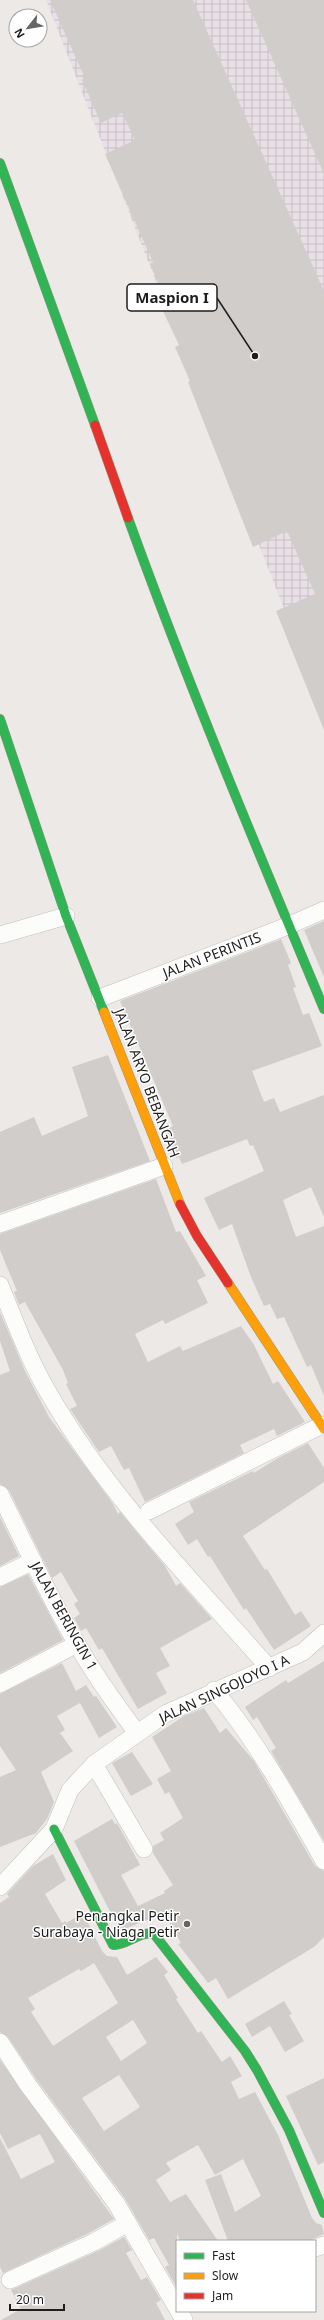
<svg xmlns="http://www.w3.org/2000/svg" width="324" height="2320" font-family="'Noto Sans',sans-serif">
<style>
.industrial{fill:url(#industrial-grid)}
.building{fill:#d0cdcb;fill-rule:evenodd}
.lines{fill:none;stroke-linecap:round;stroke-linejoin:round}
.street-casing{stroke:#c2c0bf;stroke-width:18}
.fast-casing{stroke:#95937f;stroke-width:10}
.slow-casing{stroke:#95937f;stroke-width:10}
.jam-casing{stroke:#95937f;stroke-width:10}
.street{stroke:#fcfcfb;stroke-width:17}
.fast{stroke:#30b455;stroke-width:9}
.slow{stroke:#ff9f0a;stroke-width:9}
.jam{stroke:#e5322d;stroke-width:9}
.poi-dot{fill:#666564;stroke:#fff;stroke-width:1.5}
.labels{text-anchor:middle;stroke-width:3;stroke-linejoin:round;paint-order:stroke}
.street-label{font-size:14px;fill:#1e1e1e;stroke:#fff}
.poi-label{font-size:14px;fill:#1e1e1e;stroke:#fff;text-anchor:end}
.leader{fill:none;stroke:#1e1e1e;stroke-width:1.5}
.callout-dot{fill:#1e1e1e;stroke:#fff;stroke-width:1.5}
.callout{fill:#fff;stroke:#1e1e1e;stroke-width:1.5}
.callout-label{font-size:15px;text-anchor:middle;font-weight:bold;fill:#1e1e1e}
</style>
<defs>
<pattern id="industrial-grid" width="8" height="8" patternUnits="userSpaceOnUse"><rect width="8" height="8" fill="#e9dfe6"/><path d="M0 4h8M4 0v8" fill="none" stroke="#c7bfc5"/></pattern>
</defs>
<rect width="100%" height="100%" fill="#ece9e6"/>
<!-- industrial -->
<polygon class="industrial" points="46,0 324,0 324,711"/>
<!-- building -->
<g class="building">
<polygon points="50,0 193,0 324,291 324,730 276,611 315,594 287,531 253,547 188,382 190,381 175,347 179,345 162,309 169,306 150,264 153,262 105,154 135,140 122,113 101,123 82,80 85,78"/>
<polygon points="246,0 324,0 324,174"/>
<polygon points="324,921 324,977 304,930"/>
<polygon points="281,939 291,963 288,965 296,987 293,988 303,1015 309,1013 322,1046 252,1071 264,1102 274,1098 280,1112 324,1095 324,1217 311,1187 283,1200 296,1237 324,1226 324,1396 311,1365 307,1367 284,1317 277,1319 270,1304 264,1306 251,1277 232,1224 219,1230 204,1198 264,1171 253,1145 250,1146 247,1139 182,1164 179,1157 176,1158 164,1130 173,1126 120,1001"/>
<polygon points="108,1055 150,1161 0,1213 0,1132 34,1117 42,1136 88,1116 72,1067"/>
<polygon points="156,1179 176,1232 180,1231 206,1276 197,1280 208,1303 165,1324 163,1320 135,1334 148,1362 180,1346 183,1351 241,1326 254,1345 273,1384 278,1381 305,1422 277,1436 274,1429 240,1445 244,1453 145,1502 129,1468 124,1470 111,1446 99,1452 70,1409 77,1406 66,1384 68,1383 63,1370 25,1302 19,1305 14,1292 17,1291 0,1250 0,1234"/>
<polygon points="0,1312 25,1371 49,1417 113,1504 118,1514 120,1512 165,1566 176,1586 180,1583 212,1619 160,1648 170,1666 156,1673 167,1693 138,1709 102,1648 99,1650 86,1628 81,1631 74,1618 80,1614 74,1604 78,1601 61,1572 52,1578 9,1490 0,1484 0,1375 10,1371 0,1341"/>
<polygon points="308,1443 324,1468 324,1482 243,1536 265,1570 267,1569 295,1615 301,1611 311,1626 274,1650 246,1608 244,1610 210,1556 208,1557 197,1539 188,1545 175,1524 194,1512 189,1502 253,1471 254,1473 278,1458"/>
<polygon points="0,1517 19,1556 0,1566"/>
<polygon points="28,1574 63,1640 0,1673 0,1587"/>
<polygon points="324,1661 324,1841 271,1751 276,1748 257,1717 253,1720 245,1707 286,1680 288,1683"/>
<polygon points="62,1663 76,1691 86,1685 94,1697 96,1696 117,1727 99,1738 80,1703 57,1716 65,1730 60,1733 73,1751 41,1772 54,1802 47,1819 36,1833 0,1847 0,1777 16,1770 0,1746 0,1694"/>
<polygon points="204,1708 220,1733 226,1728 254,1761 315,1866 324,1871 324,1937 314,1947 228,1999 216,1978 208,1983 178,1944 181,1943 164,1913 120,1931 74,1841 112,1819 115,1824 117,1823 140,1865 121,1875 138,1906 165,1893 164,1891 173,1885 153,1853 153,1846 164,1840 160,1833 183,1818 169,1792 165,1794 157,1779 171,1771 152,1737 184,1716"/>
<polygon points="132,1752 153,1784 131,1796 112,1763"/>
<path d="M53 1854 66 1880 45 1894 62 1923 65 1921 66 1923 83 1913 102 1951 107 1956 117 1957 127 1975 156 1957 168 1972 164 1975 178 1998 176 1999 198 2033 201 2031 222 2062 230 2056 242 2076 231 2082 239 2099 255 2092 278 2135 312 2218 316 2223 322 2225 324 2234 308 2241H228L205 2180 221 2174 235 2212 261 2196 243 2159 215 2175 198 2145 166 2163 171 2170 156 2180 170 2202 186 2194 218 2241H180L177 2233V2288L165 2267 169 2265 154 2238 149 2240 124 2197 36 2079 8 2037 0 2032V1903L9 1897 7 1894 33 1866ZM94 1963 118 2003 53 2046 31 2012 35 2009 28 1998 79 1969 81 1971ZM133 2020 147 2043 121 2061 106 2037ZM119 2075 140 2107 104 2131 82 2098Z"/>
<polygon points="284,2001 292,2014 289,2015 304,2041 285,2052 270,2026 252,2037 245,2024"/>
<polygon points="0,2060 114,2219 89,2233 3,2273 0,2267 0,2138 21,2179 55,2162 40,2134 8,2149 0,2133"/>
<polygon points="324,2078 324,2162 318,2165 286,2096"/>
<polygon points="124,2237 132,2250 126,2253 141,2280 147,2277 161,2300 156,2303 165,2320 1,2320 21,2309 11,2290 98,2251"/>
</g>
<g class="lines">
<!-- street casing -->
<g class="street-casing">
<g id="street">
<polyline points="0,935 66,916"/>
<polyline points="100,998 290,925 324,910"/>
<polyline points="0,1224 164,1166"/>
<path d="M0 1285C15 1321 28 1358 48 1392 107 1495 192 1580 269 1668"/>
<path d="M0 1494C30 1555 59 1618 96 1675 109 1695 123 1714 137 1733"/>
<polyline points="149,1511 322,1425"/>
<polyline points="0,1577 33,1561"/>
<polyline points="0,1684 77,1644"/>
<path d="M214 1690C255 1738 293 1806 324 1861"/>
<polyline points="94,1764 144,1849"/>
<polyline points="0,1887 54,1829 70,1790 94,1764 165,1714 303,1652 324,1633"/>
<polyline points="0,2042 28,2085 116,2203 177,2308"/>
<polyline points="315,2248 324,2245"/>
<polyline points="10,2280 94,2242 128,2223"/>
<polyline points="179,2311 184,2320"/>
</g>
</g>
<!-- fast casing -->
<g class="fast-casing">
<g id="fast">
<polyline points="0,163 95,425"/>
<path d="M128 518C188 684 256 847 324 1009"/>
<polyline points="0,719 66,916 104,1012"/>
<path d="M54 1829 113 1945C128 1945 139 1931 154 1934L245 2051 257 2070 289 2130 324 2213"/>
</g>
</g>
<!-- slow casing -->
<g class="slow-casing">
<g id="slow">
<polyline points="104,1012 180,1204"/>
<polyline points="228,1283 324,1429"/>
</g>
</g>
<!-- jam casing -->
<g class="jam-casing">
<g id="jam">
<polyline points="95,425 128,518"/>
<polyline points="180,1204 197,1236 228,1283"/>
</g>
</g>
<!-- street -->
<use href="#street" class="street"/>
<!-- fast -->
<use href="#fast" class="fast"/>
<!-- slow -->
<use href="#slow" class="slow"/>
<!-- jam -->
<use href="#jam" class="jam"/>
</g>
<!-- markers -->
<circle class="poi-dot" cx="187" cy="1924" r="4"/>
<g class="labels">
<!-- street labels -->
<g class="street-label">
<text transform="translate(212 955) rotate(-21)" y="5">JALAN PERINTIS</text>
<text transform="translate(147 1083) rotate(69)" y="5">JALAN ARYO BEBANGAH</text>
<text transform="translate(64 1616) rotate(61)" y="5">JALAN BERINGIN 1</text>
<text transform="translate(224 1689) rotate(-25)" y="5">JALAN SINGOJOYO I A</text>
</g>
<!-- poi labels -->
<g class="poi-label">
<text x="179" y="1921">Penangkal Petir<tspan x="179" dy="16">Surabaya - Niaga Petir</tspan></text>
</g>
</g>
<!-- callouts -->
<path class="leader" d="M255 356L217 298"/>
<circle class="callout-dot" cx="255" cy="356" r="4"/>
<rect class="callout" x="127" y="284" width="90" height="27" rx="4"/>
<g class="callout-label">
<text x="172" y="303">Maspion I</text>
</g>
<!-- legend -->
<rect x="176" y="2240" width="140" height="72" fill="#ffffff" stroke="#a5a5a5"/>
<rect x="184" y="2253" width="20" height="6" fill="#30b455" stroke="#a5a5a5"/>
<text x="212" y="2260" font-size="12" fill="#1e1e1e">Fast</text>
<rect x="184" y="2273" width="20" height="6" fill="#ff9f0a" stroke="#a5a5a5"/>
<text x="212" y="2280" font-size="12" fill="#1e1e1e">Slow</text>
<rect x="184" y="2293" width="20" height="6" fill="#e5322d" stroke="#a5a5a5"/>
<text x="212" y="2300" font-size="12" fill="#1e1e1e">Jam</text>
<!-- north arrow -->
<g transform="translate(28 28) rotate(239)"><circle r="19" fill="#ffffff" stroke="#a5a5a5"/>
<path d="M0-3L7 15L0 10L-7 15Z" fill="#666564"/>
<text y="-6" font-size="11" font-weight="bold" text-anchor="middle" fill="#1e1e1e">N</text>
</g>
<!-- scale -->
<path d="M10 2304v6h54v-6" fill="none" stroke="#1e1e1e" stroke-width="2"/>
<text x="16" y="2304" font-size="12" fill="#1e1e1e" stroke="#ffffff" stroke-width="3" paint-order="stroke">20 m</text>
</svg>
